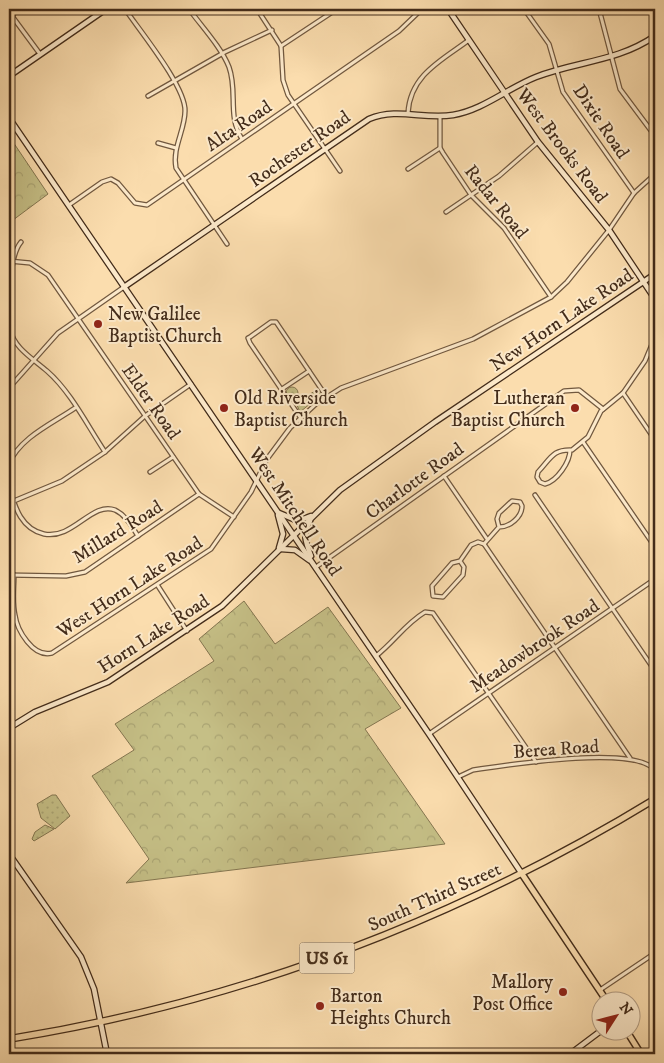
<svg xmlns="http://www.w3.org/2000/svg" width="664" height="1063" font-family="'IM FELL DW Pica',serif">
<style>
.grass{fill:url(#grass-dots);stroke:#847650}
.forest{fill:url(#forest-crowns);stroke:#847650}
.lines{fill:none;stroke-linecap:round;stroke-linejoin:round}
.street-casing{stroke:#71583f;stroke-width:5.5}
.secondary-casing{stroke:#432c1a;stroke-width:7}
.primary-casing{stroke:#432c1a;stroke-width:8}
.highway-casing{stroke:#432c1a;stroke-width:8}
.street{stroke:#fce9ca;stroke-width:3}
.secondary{stroke:#fce9ca;stroke-width:4.5}
.primary{stroke:#fbddae;stroke-width:5}
.highway{stroke:#fbddae;stroke-width:5.5}
.poi-dot{fill:#8f2418;stroke:#fce9ca;stroke-width:2}
.labels{text-anchor:middle;stroke-width:4;stroke-linejoin:round;paint-order:stroke}
.shield{fill:#fce9ca;stroke:#7a654f;stroke-width:1}
.shield-label{font-size:18px;font-weight:bold;fill:#432c1a}
.street-label{font-size:19px;fill:#432c1a;stroke:#fce9ca}
.poi-label{font-size:19px;fill:#432c1a;stroke:#fce9ca;text-anchor:start}
</style>
<defs>
<pattern id="grass-dots" width="8" height="8" patternUnits="userSpaceOnUse" patternTransform="scale(1.25)"><rect width="8" height="8" fill="#c5bf86"/><path d="M2 2h.1M6 6h.1" fill="none" stroke="#aaa473" stroke-width="1.8" stroke-linecap="round"/></pattern>
<pattern id="forest-crowns" width="20" height="18" patternUnits="userSpaceOnUse" patternTransform="scale(1.25)"><rect width="20" height="18" fill="#c5bf86"/><path d="M2 6a3 3 0 1 1 6 0M12 15a3 3 0 1 1 6 0" fill="none" stroke="#aaa473"/></pattern>
</defs>
<rect width="100%" height="100%" fill="#fbddae"/>
<filter id="stains"><feTurbulence type="fractalNoise" baseFrequency=".004" numOctaves="4"/><feColorMatrix values="0 0 0 0 .2 0 0 0 0 .09 0 0 0 0 .02 0 0 0 .5 -.17"/></filter>
<radialGradient id="worn" r=".72"><stop offset=".6" stop-color="#630" stop-opacity="0"/><stop offset="1" stop-color="#630" stop-opacity=".3"/></radialGradient>
<!-- grass -->
<g class="grass">
<circle cx="292" cy="393" r="6"/>
<polygon points="318,389 322,394 300,412 296,403"/>
<polygon points="52,795 56,795 70,816 55,829 41,818 37,804"/>
<polygon points="45,825 54,829 34,841 32,839 35,832"/>
</g>
<!-- forest -->
<g class="forest">
<polygon points="9,136 48,194 9,223"/>
<polygon points="244,601 275,644 328,607 401,708 365,729 445,844 126,883 149,859 92,776 134,750 115,724 214,661 199,639"/>
</g>
<g class="lines">
<!-- street casing -->
<g class="street-casing">
<g id="street">
<path d="M125 9C140 31 186 87 185 111 185 130 172 148 176 168L227 244"/>
<path d="M189 9C202 27 221 47 229 67 238 92 227 116 242 139"/>
<polyline points="257,9 281,46 283,80 288,95 340,171"/>
<polyline points="524,9 549,44 563,92 634,193"/>
<polyline points="599,9 620,89 655,136"/>
<polyline points="9,12 40,54"/>
<polyline points="12,15 20,9"/>
<polyline points="281,46 337,9"/>
<polyline points="148,96 225,52 272,30"/>
<path d="M408 113C410 75 442 60 469 40"/>
<polyline points="440,116 440,148 443,153 471,195 504,228 551,297"/>
<polyline points="158,143 176,148"/>
<polyline points="408,169 440,148"/>
<polyline points="69,205 102,182 111,179 118,183 135,203 147,205 399,31 422,9"/>
<polyline points="446,212 499,176 538,142"/>
<path d="M21 242C7 259 11 306 10 329 14 348 32 358 47 371 71 392 87 425 105 452"/>
<polyline points="9,261 30,263 48,275 199,494 234,517"/>
<polyline points="9,388 58,333 124,287"/>
<polyline points="282,389 309,371"/>
<polyline points="623,393 655,440"/>
<polyline points="300,417 250,343 248,338 250,337 271,322 276,322 326,396"/>
<polyline points="583,442 655,547"/>
<path d="M570 450C570 462 557 481 545 484L540 482 537 477 538 472C551 458 553 449 572 450L588 437 601 411 623 393 645 361 655 337"/>
<path d="M9 464C19 438 53 423 75 408"/>
<polyline points="150,472 173,457"/>
<polyline points="444,476 487,539"/>
<path d="M9 487C15 507 21 529 44 534 73 540 92 501 115 510 126 515 132 527 138 536"/>
<polyline points="535,495 655,671"/>
<polyline points="9,503 62,481 105,452 145,416 191,384"/>
<polyline points="484,544 630,758"/>
<path d="M460 561 464 567 463 575 443 597 433 596 432 586 452 563 460 561 471 545 478 542 484 544 499 527 497 519 499 513 512 501 520 502 522 506C522 517 510 527 499 527"/>
<polyline points="316,567 564,391 579,390 603,409"/>
<polyline points="9,575 66,576 85,572 199,494"/>
<path d="M14 575C14 588 12 602 15 615 17 630 33 658 52 653L211 549 251 492 267 459 290 428 316 404 341 388 473 339 551 297 567 282 609 230 634 193 655 174"/>
<polyline points="158,586 187,631"/>
<polyline points="9,618 15,617"/>
<path d="M376 656C394 642 405 624 425 612L433 613 536 762"/>
<polyline points="429,734 655,579"/>
<path d="M458 777 473 770C508 765 631 745 654 769"/>
<polyline points="600,990 655,953"/>
</g>
</g>
<!-- secondary casing -->
<g class="secondary-casing">
<g id="secondary">
<polyline points="448,9 538,142 609,230 655,299"/>
<polyline points="9,76 106,9"/>
<polyline points="9,118 429,734 522,874"/>
<path d="M124 287 369 119C398 107 424 120 453 115 483 110 508 88 536 77 577 61 617 62 655 36"/>
<polyline points="279,513 298,521 311,516"/>
<polyline points="278,515 283,534 279,548"/>
<path d="M310 521C302 534 306 543 311 556"/>
<polyline points="281,549 295,550 309,560"/>
<polyline points="9,728 35,712 108,682 222,606 340,490 435,422 655,274"/>
<polyline points="9,854 81,957 94,989 107,1054"/>
<polyline points="570,1054 602,1030"/>
</g>
</g>
<!-- primary casing -->
<g class="primary-casing">
<g id="primary">
<polyline points="522,874 606,1000"/>
<polyline points="626,1030 641,1054"/>
</g>
</g>
<!-- highway casing -->
<g class="highway-casing">
<path id="highway" d="M9 1039C239 1002 457 920 655 799"/>
</g>
<!-- street -->
<use href="#street" class="street"/>
<!-- secondary -->
<use href="#secondary" class="secondary"/>
<!-- primary -->
<use href="#primary" class="primary"/>
<!-- highway -->
<use href="#highway" class="highway"/>
</g>
<!-- markers -->
<g class="poi-dot">
<circle cx="98" cy="324" r="5"/>
<circle cx="224" cy="408" r="5"/>
<circle cx="575" cy="408" r="5"/>
<circle cx="563" cy="992" r="5"/>
<circle cx="320" cy="1006" r="5"/>
</g>
<g class="labels">
<!-- shield labels -->
<rect class="shield" x="299.5" y="942.5" width="55" height="31" rx="4"/>
<g class="shield-label">
<text x="327" y="964">US 61</text>
</g>
<!-- street labels -->
<g class="street-label">
<text transform="translate(602 121) rotate(56)" y="7">Dixie Road</text>
<text transform="translate(238 125) rotate(-34)" y="7">Alta Road</text>
<text transform="translate(563 145) rotate(53)" y="7">West Brooks Road</text>
<text transform="translate(299 148) rotate(-35)" y="7">Rochester Road</text>
<text transform="translate(497 201) rotate(51)" y="7">Radar Road</text>
<text transform="translate(561 319) rotate(-34)" y="7">New Horn Lake Road</text>
<text transform="translate(152 401) rotate(55)" y="7">Elder Road</text>
<text transform="translate(414 480) rotate(-36)" y="7">Charlotte Road</text>
<text transform="translate(296 511) rotate(56)" y="7">West Mitchell Road</text>
<text transform="translate(117 531) rotate(-32)" y="7">Millard Road</text>
<text transform="translate(129 586) rotate(-33)" y="7">West Horn Lake Road</text>
<text transform="translate(153 633) rotate(-33)" y="7">Horn Lake Road</text>
<text transform="translate(534 645) rotate(-34)" y="7">Meadowbrook Road</text>
<text transform="translate(556 748) rotate(-4)" y="7">Berea Road</text>
<text transform="translate(434 896) rotate(-24)" y="7">South Third Street</text>
</g>
<!-- poi labels -->
<g class="poi-label">
<text x="108" y="320">New Galilee<tspan x="108" dy="22">Baptist Church</tspan></text>
<text x="234" y="404">Old Riverside<tspan x="234" dy="22">Baptist Church</tspan></text>
<text x="565" y="404" text-anchor="end">Lutheran<tspan x="565" dy="22">Baptist Church</tspan></text>
<text x="553" y="988" text-anchor="end">Mallory<tspan x="553" dy="22">Post Office</tspan></text>
<text x="330" y="1002">Barton<tspan x="330" dy="22">Heights Church</tspan></text>
</g>
</g>
<!-- margin -->
<rect width="664" height="1063" fill="none" stroke="#fbddae" stroke-width="30"/>
<rect x="10" y="10" width="644" height="1043" fill="none" stroke="#432c1a" stroke-width="2.5"/>
<rect x="15" y="15" width="634" height="1033" fill="none" stroke="#432c1a"/>
<!-- north arrow -->
<g transform="translate(616 1016) rotate(54)"><circle r="24" fill="#fce9ca" stroke="#b29d84"/>
<path d="M0-4L9 19L0 12L-9 19Z" fill="#8f2418"/>
<text y="-8" font-size="14" font-weight="bold" text-anchor="middle" fill="#432c1a">N</text>
</g>
<rect width="100%" height="100%" filter="url(#stains)"/>
<rect width="100%" height="100%" fill="url(#worn)"/>
</svg>
